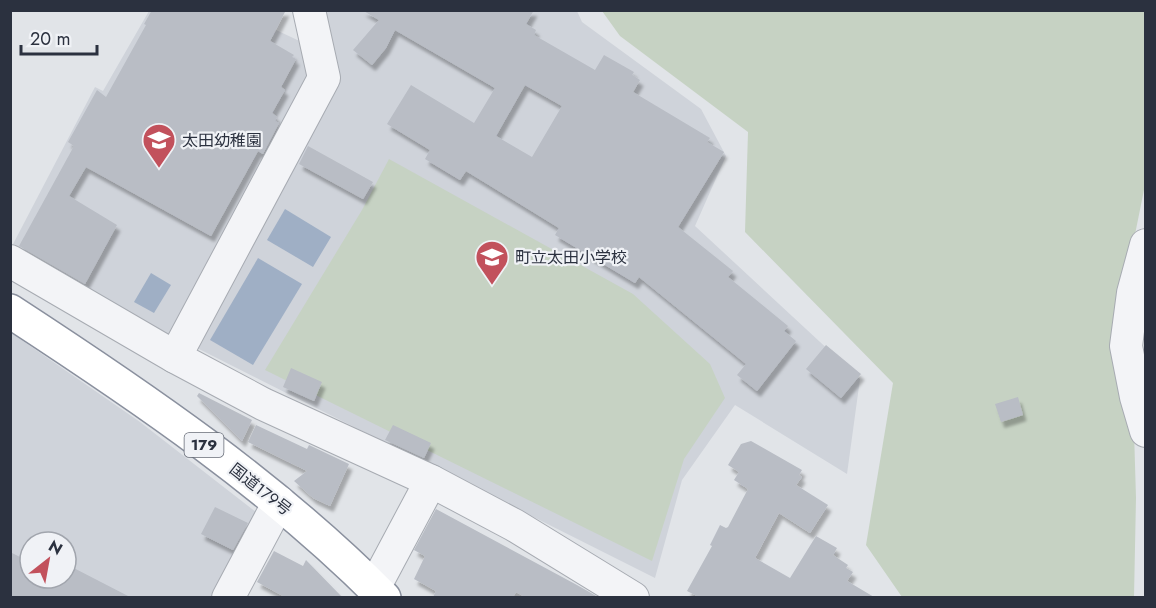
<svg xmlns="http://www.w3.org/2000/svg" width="1156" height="608" font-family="Jost,'Noto Sans JP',sans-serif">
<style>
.built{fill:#cfd3da;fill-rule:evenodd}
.green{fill:#c6d2c3}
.water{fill:#9fafc5}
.building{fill:#b9bdc5;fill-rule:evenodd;filter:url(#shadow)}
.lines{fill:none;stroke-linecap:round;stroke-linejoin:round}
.street-casing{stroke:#a7abb2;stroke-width:34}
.highway-casing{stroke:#8a909e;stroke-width:36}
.street{stroke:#f3f4f7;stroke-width:32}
.highway{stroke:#fff;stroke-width:33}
.labels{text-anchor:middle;stroke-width:4.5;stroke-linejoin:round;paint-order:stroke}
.shield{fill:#f0f2f6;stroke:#666b76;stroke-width:1.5}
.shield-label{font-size:15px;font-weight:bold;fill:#2b313f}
.poi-label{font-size:16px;fill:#2b313f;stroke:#f0f2f6;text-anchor:start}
.street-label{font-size:16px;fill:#2b313f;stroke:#f0f2f6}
</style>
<defs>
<filter id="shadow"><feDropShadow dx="3.5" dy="6" stdDeviation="1.5" flood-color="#0004"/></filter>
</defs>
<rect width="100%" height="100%" fill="#e1e4e8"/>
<!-- built -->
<g class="built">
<polygon points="149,11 235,11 306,44 314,85 174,335 161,337 11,248 95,87 103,91"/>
<polygon points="322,11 577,11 582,22 701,109 726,156 695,226 860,379 847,474 735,405 682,480 655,578 193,346 332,80"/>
<path d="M10 332 140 422 261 516 217 597H11ZM30 542H66V578H30Z"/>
</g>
<!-- green -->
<g class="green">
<polygon points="602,11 1145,11 1145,185 1129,264 1136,498 1134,597 902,597 866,545 893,383 745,232 748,132 620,36"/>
<polygon points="389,159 633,294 710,364 725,398 684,459 652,561 265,370 362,210"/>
</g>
<!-- water -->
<g class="water">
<polygon points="285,209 331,237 313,267 267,240"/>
<polygon points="258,258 302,284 253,365 210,340"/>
<polygon points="151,273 171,285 154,313 134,302"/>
</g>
<!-- building -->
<g class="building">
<polygon points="152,10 286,10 270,41 294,55 292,57 296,59 281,87 285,90 272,113 277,117 275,121 279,123 263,154 258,151 211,236 86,167 69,196 117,225 85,284 19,246 74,146 68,142 97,90 106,97 146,25 144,24"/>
<path d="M362 10H534L526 24 536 30 534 35 595 70 604 55 634 72 632 75 640 80 633 92 710 138 707 142 724 152 678 227 733 271 728 277 788 326 784 331 796 341 757 391 737 375 746 364 639 277 635 283 555 235 559 228 466 171 460 180 425 159 430 150 387 124 411 85 474 123 495 88 395 30 386 48 372 65 353 50 379 20ZM525 85 562 106 532 157 496 136Z"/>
<polygon points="308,146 373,182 363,199 299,164"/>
<polygon points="826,345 861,374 841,398 806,369"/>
<polygon points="291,368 322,382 314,401 283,387"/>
<polygon points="199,393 252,420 242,441 197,396"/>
<polygon points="1018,397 1023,415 1001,422 995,404"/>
<polygon points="256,425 307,449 309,445 349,464 330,506 313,498 294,481 307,471 248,442"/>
<polygon points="393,425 431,443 424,458 385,440"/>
<polygon points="751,441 802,470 799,475 802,477 796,485 828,505 810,533 779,513 755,558 790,578 816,536 837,548 833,555 848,565 846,568 853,572 847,581 874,597 699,597 687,591 712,546 710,545 720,525 726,528 728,527 748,489 734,480 739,472 728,465 741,444"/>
<polygon points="215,507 248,523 233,550 201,534"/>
<polygon points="436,509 577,585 598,597 525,597 516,592 513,597 433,597 436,591 414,579 425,556 414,550"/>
<polygon points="274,551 303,566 306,560 342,597 285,597 257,582"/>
<polygon points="10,552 30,562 30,578 61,578 66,581 66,564 130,597 10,597"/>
</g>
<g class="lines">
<!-- street casing -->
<g class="street-casing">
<g id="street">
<polyline points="1146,245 1133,293 1126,346 1136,397 1146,431"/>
<polyline points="10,261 175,357 263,404 431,481 514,525 633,598"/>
<polyline points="175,357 324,78 309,10"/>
<polyline points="374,588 431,481"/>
<polyline points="228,598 279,502"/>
</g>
</g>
<!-- highway casing -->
<g class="highway-casing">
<path id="highway" d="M10 311C142 397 273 486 384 598"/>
</g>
<!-- street -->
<use href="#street" class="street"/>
<!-- highway -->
<use href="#highway" class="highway"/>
</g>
<!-- icons -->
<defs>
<g id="school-pin" transform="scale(1.725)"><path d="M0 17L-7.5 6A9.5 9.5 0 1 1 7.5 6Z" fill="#c2515c" stroke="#f0f2f6"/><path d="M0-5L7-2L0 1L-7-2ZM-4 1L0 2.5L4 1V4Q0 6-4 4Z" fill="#fff"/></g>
</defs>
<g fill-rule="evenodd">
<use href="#school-pin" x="159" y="140"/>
<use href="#school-pin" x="492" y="257"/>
</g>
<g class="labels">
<!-- shield labels -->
<rect class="shield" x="184.5" y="433" width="39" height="24" rx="4.5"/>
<g class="shield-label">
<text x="204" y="450">179</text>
</g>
<!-- poi labels -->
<g class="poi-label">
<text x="182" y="146">太田幼稚園</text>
<text x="515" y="263">町立太田小学校</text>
</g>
<!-- street labels -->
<g class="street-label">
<text transform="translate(261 489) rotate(38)" y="6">国道179号</text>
</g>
</g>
<!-- border -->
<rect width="1156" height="608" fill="none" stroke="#2b313f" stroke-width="24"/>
<!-- north arrow -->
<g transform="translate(48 560) rotate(31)"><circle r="28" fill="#f0f2f6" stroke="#a1a5ad" stroke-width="1.5"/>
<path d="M0-4.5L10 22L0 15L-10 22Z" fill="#c2515c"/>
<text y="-9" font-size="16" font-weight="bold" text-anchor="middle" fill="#2b313f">N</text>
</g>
<!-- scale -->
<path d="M21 45v9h76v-9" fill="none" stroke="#2b313f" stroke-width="3"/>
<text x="30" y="45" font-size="18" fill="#2b313f" stroke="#f0f2f6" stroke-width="4.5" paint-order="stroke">20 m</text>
</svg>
